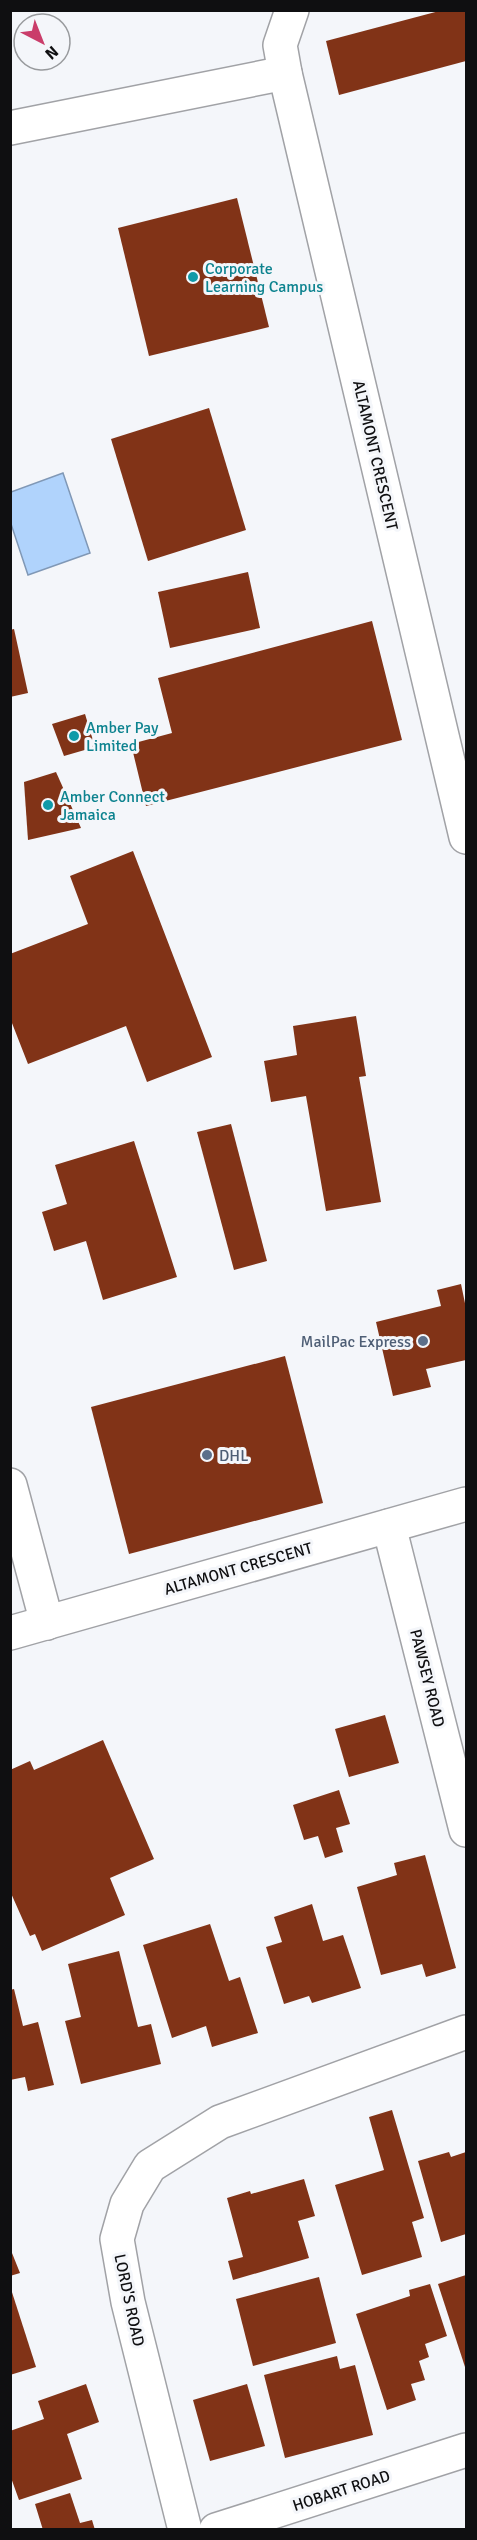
<svg xmlns="http://www.w3.org/2000/svg" width="477" height="2540" font-family="Signika,sans-serif">
<style>
.water{fill:#b0d3fc;stroke:#8098b6;stroke-width:1.5}
.building{fill:#813317}
.lines{fill:none;stroke-linecap:round;stroke-linejoin:round}
.minor-casing{stroke:#a1a2a6;stroke-width:36}
.minor{stroke:#fff;stroke-width:33}
.culture-dot{fill:#0f9aa8;stroke:#f4f6fa;stroke-width:2}
.service-dot{fill:#5c6f8a;stroke:#f4f6fa;stroke-width:2}
.labels{text-anchor:middle;stroke-width:6;stroke-linejoin:round;paint-order:stroke}
.culture-label{font-size:16px;fill:#0d838f;stroke:#f4f6fa;text-anchor:start}
.street-label{font-size:16px;fill:#0f0f11;stroke:#f4f6fa}
.service-label{font-size:16px;fill:#4e5e75;stroke:#f4f6fa;text-anchor:end}
</style>
<rect width="100%" height="100%" fill="#f4f6fa"/>
<!-- water -->
<polygon class="water" points="63,473 90,553 28,575 11,524 11,492"/>
<!-- building -->
<g class="building">
<polygon points="443,10 466,10 466,61 339,95 326,41"/>
<polygon points="237,198 269,327 149,356 118,228"/>
<polygon points="209,408 246,530 148,561 111,439"/>
<polygon points="248,572 260,628 170,648 158,592"/>
<polygon points="372,621 402,740 146,806 131,744 172,733 158,678"/>
<polygon points="14,629 28,693 10,697 10,630"/>
<polygon points="85,714 95,747 64,756 52,724"/>
<polygon points="56,772 81,828 28,840 24,782"/>
<polygon points="133,851 212,1057 147,1082 126,1026 28,1064 10,1018 10,954 88,924 70,876"/>
<polygon points="356,1016 366,1076 359,1077 381,1202 326,1211 306,1096 271,1102 264,1061 297,1055 293,1026"/>
<polygon points="231,1124 267,1261 234,1270 197,1132"/>
<polygon points="134,1141 177,1277 103,1300 86,1241 54,1251 42,1212 67,1204 55,1165"/>
<polygon points="461,1284 466,1308 466,1360 426,1369 431,1387 393,1396 376,1322 441,1306 437,1290"/>
<polygon points="285,1356 323,1503 129,1554 91,1407"/>
<polygon points="385,1715 399,1763 349,1777 335,1729"/>
<polygon points="103,1740 154,1859 110,1878 125,1915 42,1951 35,1934 30,1936 10,1891 10,1770 30,1761 34,1770"/>
<polygon points="339,1790 350,1824 336,1828 343,1852 325,1858 318,1836 304,1840 293,1805"/>
<polygon points="425,1855 456,1968 426,1977 422,1964 381,1975 357,1887 397,1875 394,1863"/>
<polygon points="312,1904 323,1941 343,1935 361,1988 312,2003 309,1996 284,2004 266,1947 282,1942 274,1917"/>
<polygon points="210,1924 229,1981 240,1977 258,2033 212,2047 206,2026 172,2038 143,1945"/>
<polygon points="119,1951 138,2027 151,2024 161,2064 81,2084 65,2021 81,2017 68,1964"/>
<polygon points="14,1989 23,2026 38,2022 54,2085 28,2091 25,2077 10,2080 10,1990"/>
<polygon points="392,2110 424,2218 412,2222 422,2257 362,2275 335,2185 384,2170 369,2117"/>
<polygon points="449,2152 451,2157 466,2152 466,2234 441,2242 418,2161"/>
<polygon points="304,2179 315,2216 298,2221 309,2258 233,2280 228,2261 243,2257 227,2198 250,2191 251,2194"/>
<polygon points="10,2248 20,2273 10,2276"/>
<polygon points="466,2275 466,2370 438,2284"/>
<polygon points="319,2277 336,2343 253,2366 236,2299"/>
<polygon points="430,2284 447,2336 425,2344 429,2357 419,2361 425,2380 411,2384 416,2400 387,2410 356,2314 410,2296 409,2290"/>
<polygon points="10,2286 36,2367 10,2375"/>
<polygon points="337,2356 340,2369 355,2365 373,2435 285,2458 264,2375"/>
<polygon points="86,2384 99,2422 67,2434 82,2479 19,2500 10,2475 10,2431 44,2419 38,2401"/>
<polygon points="247,2384 265,2446 210,2461 193,2400"/>
<polygon points="70,2493 80,2523 92,2520 95,2530 43,2530 35,2504"/>
</g>
<g class="lines">
<!-- minor casing -->
<g class="minor-casing">
<g id="minor">
<polyline points="292,10 280,45 285,73 466,837"/>
<polyline points="10,128 285,73"/>
<polyline points="10,1485 47,1623"/>
<polyline points="389,1526 466,1830"/>
<polyline points="10,1633 466,1504"/>
<polyline points="185,2530 128,2302 117,2239 127,2204 150,2166 220,2122 466,2032"/>
<polyline points="216,2530 466,2450"/>
</g>
</g>
<!-- minor -->
<use href="#minor" class="minor"/>
</g>
<!-- markers -->
<g class="culture-dot">
<circle cx="193" cy="277" r="6"/>
<circle cx="74" cy="736" r="6"/>
<circle cx="48" cy="805" r="6"/>
</g>
<g class="service-dot">
<circle cx="423" cy="1341" r="6"/>
<circle cx="207" cy="1455" r="6"/>
</g>
<g class="labels">
<!-- culture labels -->
<g class="culture-label">
<text x="205" y="274">Corporate<tspan x="205" dy="18">Learning Campus</tspan></text>
<text x="86" y="733">Amber Pay<tspan x="86" dy="18">Limited</tspan></text>
<text x="60" y="802">Amber Connect<tspan x="60" dy="18">Jamaica</tspan></text>
</g>
<!-- street labels -->
<g class="street-label">
<text transform="translate(376 455) rotate(77)" y="6">ALTAMONT CRESCENT</text>
<text transform="translate(238 1568) rotate(-16)" y="6">ALTAMONT CRESCENT</text>
<text transform="translate(428 1678) rotate(76)" y="6">PAWSEY ROAD</text>
<text transform="translate(130 2300) rotate(78)" y="6">LORD'S ROAD</text>
<text transform="translate(341 2490) rotate(-18)" y="6">HOBART ROAD</text>
</g>
<!-- service labels -->
<g class="service-label">
<text x="411" y="1347">MailPac Express</text>
<text x="219" y="1461" text-anchor="start">DHL</text>
</g>
</g>
<!-- border -->
<rect width="477" height="2540" fill="none" stroke="#0f0f11" stroke-width="24"/>
<!-- north arrow -->
<g transform="translate(42 42) rotate(138)"><circle r="28" fill="#f4f6fa" stroke="#989a9d" stroke-width="1.5"/>
<path d="M0-4.5L10 22L0 15L-10 22Z" fill="#ca3d6a"/>
<text y="-9" font-size="16" font-weight="bold" text-anchor="middle" fill="#0f0f11">N</text>
</g>
</svg>
